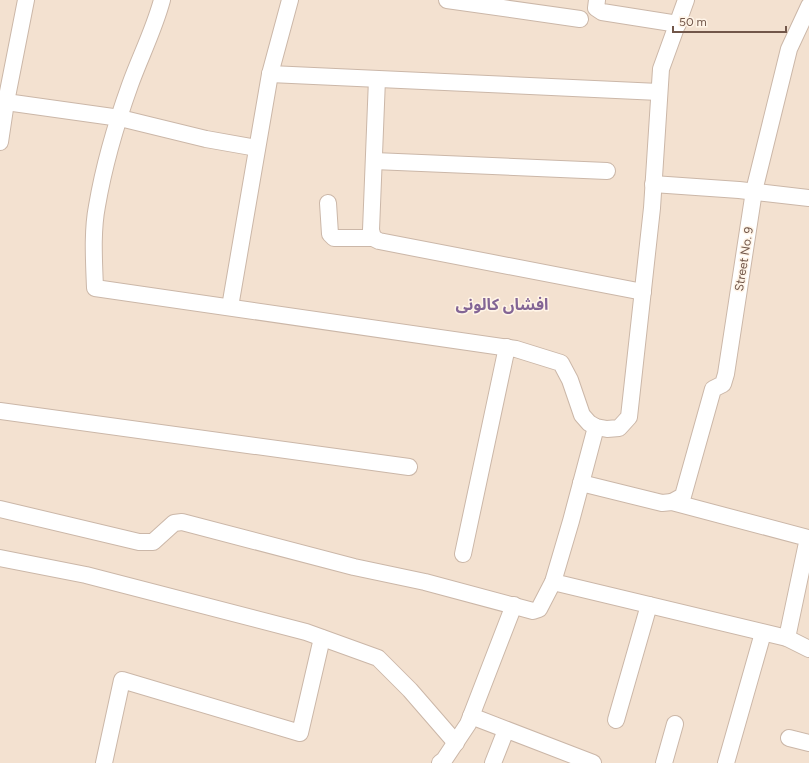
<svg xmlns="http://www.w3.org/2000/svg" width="809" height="763" font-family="Figtree,'Noto Sans Arabic',sans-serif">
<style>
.residential{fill:#f3e1d0}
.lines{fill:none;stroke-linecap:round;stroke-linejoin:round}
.minor-casing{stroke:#cbb7a8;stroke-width:18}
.minor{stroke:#fff;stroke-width:16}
.labels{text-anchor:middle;stroke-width:3;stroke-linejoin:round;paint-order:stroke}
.street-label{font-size:12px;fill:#715649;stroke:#fff4e7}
.district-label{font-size:16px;font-weight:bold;fill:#836595;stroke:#fff4e7}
</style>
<rect width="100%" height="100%" fill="#fbf0e1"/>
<!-- residential -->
<rect class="residential" x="0" y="0" width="809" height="763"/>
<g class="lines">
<!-- minor casing -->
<g class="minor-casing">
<g id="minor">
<path d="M162 0C154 30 140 57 130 85 116 124 104 165 97 206 92 232 94 261 95 288L516 349 561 363 570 380 582 415 589 423 596 427 607 429 619 428 629 417 652 208 661 69 686 0"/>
<polyline points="447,0 580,19"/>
<polyline points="597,0 596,8 602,12 678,24"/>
<polyline points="270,74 659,92"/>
<polyline points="0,103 6,102 120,118 206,139 257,148"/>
<polyline points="0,142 6,102 26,0"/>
<polyline points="374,161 607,171"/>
<polyline points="653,184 739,190 809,198"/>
<polyline points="328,203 330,234 334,238 373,238 379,241 643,292"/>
<polyline points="373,238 371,230 377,79"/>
<polyline points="230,307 270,74 290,0"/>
<polyline points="0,411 409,467"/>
<polyline points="581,483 662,503 672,502 808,538 787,638"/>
<polyline points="672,502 683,496 713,389 723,384 726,374 754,191 789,49 809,6"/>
<polyline points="0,509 139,542 153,542 174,523 182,522 354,567 425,582 533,611 539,609 553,582 571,521 596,427"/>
<polyline points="463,554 507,347"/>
<polyline points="0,558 86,575 306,632 378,658 410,690 456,743"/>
<polyline points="553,582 787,638 809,649"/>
<polyline points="471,716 593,763"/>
<polyline points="616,720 649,605"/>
<polyline points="789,738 809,743"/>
<polyline points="104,763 122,680 300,733 322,638"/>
<polyline points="440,763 444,760 468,724 514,605"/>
<polyline points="493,763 506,730"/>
<polyline points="664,763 675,724"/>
<polyline points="726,763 763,633"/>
</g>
</g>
<!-- minor -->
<use href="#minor" class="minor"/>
</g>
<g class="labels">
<!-- street labels -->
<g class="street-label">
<text transform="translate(744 259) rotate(-81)" y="4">Street No. 9</text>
</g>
<!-- district labels -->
<g class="district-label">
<text x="502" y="310">افشاں کالونی</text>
</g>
</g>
<!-- scale -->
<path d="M673 26v6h113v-6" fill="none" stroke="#715649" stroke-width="2"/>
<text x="679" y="26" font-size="12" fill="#715649" stroke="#fff4e7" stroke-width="3" paint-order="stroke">50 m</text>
</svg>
